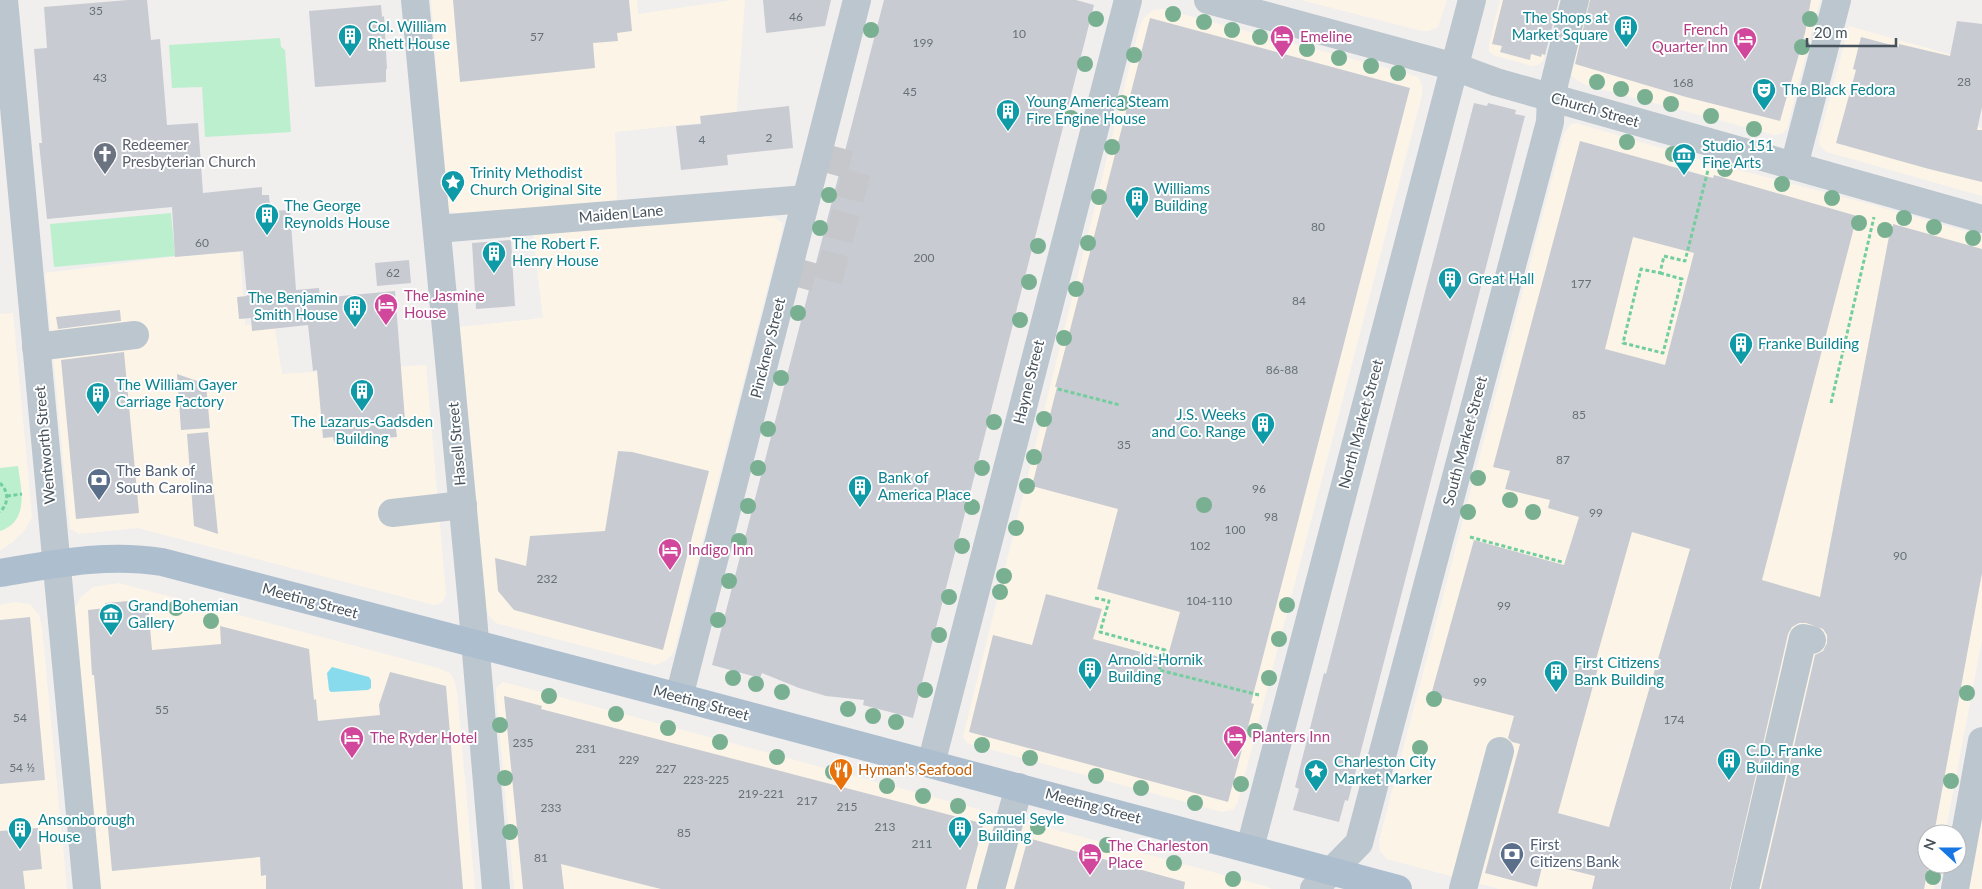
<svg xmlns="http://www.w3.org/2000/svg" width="1982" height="889" font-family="Lato,sans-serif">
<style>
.commercial{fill:#fcf5e7}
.green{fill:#bcefce}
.water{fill:#88dbed}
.building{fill:#c8cbd1;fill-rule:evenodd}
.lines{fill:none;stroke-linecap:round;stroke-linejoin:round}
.minor-tunnel{stroke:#c6c7ca;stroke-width:28;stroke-dasharray:28 14;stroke-linecap:butt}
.path{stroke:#73ce9e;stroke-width:3;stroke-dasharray:4 2.5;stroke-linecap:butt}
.minor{stroke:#bcc6ce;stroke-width:28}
.major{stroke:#adbfce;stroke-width:28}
.tree{fill:#79b092}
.labels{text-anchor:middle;stroke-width:4;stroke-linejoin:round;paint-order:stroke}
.number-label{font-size:12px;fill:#667079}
.culture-label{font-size:15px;fill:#0d838f;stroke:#fff;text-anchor:start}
.hotel-label{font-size:15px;fill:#b23c85;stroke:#fff;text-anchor:start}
.street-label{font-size:15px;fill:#46525c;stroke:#fff}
.worship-label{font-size:15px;fill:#5b616d;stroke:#fff;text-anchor:start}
.service-label{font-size:15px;fill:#4e5e75;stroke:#fff;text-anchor:start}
.food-label{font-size:15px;fill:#c56008;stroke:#fff;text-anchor:start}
</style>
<rect width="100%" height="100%" fill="#f1eeee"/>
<!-- commercial -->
<g class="commercial">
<polygon points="431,0 637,0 638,14 733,0 745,0 736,119 615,132 617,203 462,215 449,211 447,202"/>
<polygon points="1301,0 1447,0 1438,27 1428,31 1422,31"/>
<polygon points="1500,0 1559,0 1543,61 1538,65 1532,66 1493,55 1489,51 1489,44"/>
<polygon points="1585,0 1820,0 1787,128 1783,133 1775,135 1586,85 1575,79 1569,72"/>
<polygon points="1163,9 1405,73 1418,77 1422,85 1422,95 1238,801 1234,809 1222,812 967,743 963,737 1140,25 1144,18 1153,10"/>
<polygon points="1849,26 1952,55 1940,119 1982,128 1982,196 1827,152 1820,146 1819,139"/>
<polygon points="1576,123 1712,163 1873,205 1982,236 1982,640 1945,834 1927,834 1927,864 1939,864 1934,889 1499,889 1387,859 1380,851 1379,841 1564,134 1571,124"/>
<polygon points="763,217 775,218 783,223 781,235 674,652 667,660 656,665 496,623 489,616 483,602 459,327 543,318 533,233"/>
<polygon points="240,252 245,325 274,323 282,374 426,365 446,594 442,603 434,605 138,528 79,534 70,529 45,273 180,256"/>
<polygon points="13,313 32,517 25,530 13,542 0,550 0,314"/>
<polygon points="119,583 438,668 450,673 455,682 457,693 475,889 99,889 74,610 81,597 93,587"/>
<polygon points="14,602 30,604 39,615 42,628 67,889 0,889 0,605"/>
<polygon points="503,682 1265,886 1272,889 514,889 496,694 496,688"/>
<polygon points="1982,813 1982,889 1968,889"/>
</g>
<!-- green -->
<g class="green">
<polygon points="280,38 281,47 285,50 291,132 205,137 202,87 172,88 169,45"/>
<polygon points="171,213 175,256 54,267 50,224"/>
<path d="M18 466C21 489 30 521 0 531V468Z"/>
</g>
<!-- water -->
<polygon class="water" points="332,667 369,677 371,680 371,688 368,690 331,692 329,690 327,673"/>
<!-- building -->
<g class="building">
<polygon points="128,0 147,0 151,40 160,39 167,125 198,123 203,193 262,187 262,195 269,195 270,207 272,207 272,211 290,210 296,290 319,288 320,298 395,291 405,420 395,421 397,437 334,442 333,437 323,438 317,370 313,371 308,325 252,331 251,318 239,319 237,297 247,296 243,251 175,257 172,207 47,219 39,143 42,143 34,49 47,48 44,7"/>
<polygon points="453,0 629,0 632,31 617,33 618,41 593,43 595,68 460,82"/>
<polygon points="763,0 831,0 825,26 766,33"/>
<polygon points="884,0 1076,0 1094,5 913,718 863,705 864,700 826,696 799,688 762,673 760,678 712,665"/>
<polygon points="1503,0 1559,0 1545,55 1542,54 1541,57 1531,54 1530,60 1500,52 1502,46 1492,44"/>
<polygon points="1590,0 1811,0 1805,33 1780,121 1686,97 1575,64"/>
<polygon points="381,5 382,17 384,16 387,69 386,69 386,82 315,87 309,11"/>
<polygon points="1150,18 1410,88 1251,703 1254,704 1228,802 969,732 993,635 1032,645 1046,594 1102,609 1093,639 1167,659 1180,612 1097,589 1118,509 1032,486 1057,387 1055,387 1061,365"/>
<polygon points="1957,21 1982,24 1982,107 1977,130 1982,130 1982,182 1929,169 1836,143 1856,70 1853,69 1861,37 1899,47 1899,44 1950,56"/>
<polygon points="1474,103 1487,106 1488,103 1516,110 1515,114 1525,116 1348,801 1345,800 1339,822 1293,810 1299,789 1295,787 1324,673 1326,674"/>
<polygon points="789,106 793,148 727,155 728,165 681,170 676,126 701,124 700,116"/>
<path d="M1580 141 1713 178 1714 175 1857 216 1762 580 1820 597 1891 226H1893V224L1982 249V573L1934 834H1927V864H1929L1924 889H1761L1815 655 1823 651 1827 643V635L1823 629 1806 623H1799L1792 627 1788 634 1730 889H1592L1595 876 1543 863 1537 887 1485 873 1520 744 1512 742 1508 738 1514 716 1431 695 1474 540 1564 565 1579 517 1548 508 1550 500 1505 489 1510 471 1493 467ZM1633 237 1694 253 1665 365 1605 349ZM1632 532 1690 549 1609 827 1558 813 1599 664 1595 663Z"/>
<polygon points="511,240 515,306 476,309 472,243"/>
<polygon points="409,260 411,283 377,286 375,263"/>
<polygon points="120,310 121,321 58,329 56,317"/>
<polygon points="124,352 139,513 76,519 61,360"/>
<polygon points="177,374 206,384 210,428 181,430"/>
<polygon points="208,432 218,534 194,526 187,434"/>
<polygon points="618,451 632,452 709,471 663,650 514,610 498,591 495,558 526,566 530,536 605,531"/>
<polygon points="129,601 129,606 148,604 152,650 221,644 220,626 309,649 314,700 316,699 318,721 380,715 379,705 390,672 446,686 463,889 266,889 266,875 261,876 260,857 112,871 94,675 92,675 88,610 105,608 105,603"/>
<polygon points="30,617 45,780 0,784 0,620"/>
<polygon points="504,696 542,706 541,709 981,823 980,825 983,826 966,889 661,889 561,864 564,889 523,889"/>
<polygon points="38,828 42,869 23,871 25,889 0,889 0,831"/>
<polygon points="1028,838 1185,882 1184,889 1014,889"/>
</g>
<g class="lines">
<!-- minor-tunnel -->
<polyline class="minor-tunnel" points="788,270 828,281 858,167 817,156"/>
<!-- path -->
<g class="path">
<polyline points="1660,273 1682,279 1663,353 1623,343 1641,269 1660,273 1664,256 1685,261 1708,170"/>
<polyline points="1058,389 1120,405"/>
<polyline points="1831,403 1874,217"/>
<path d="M0 483C9 492 9 503 0 512"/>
<polyline points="7,496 22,494"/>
<polyline points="1470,537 1562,562"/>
<polyline points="1095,598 1109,601 1100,632 1165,650 1159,670 1259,695"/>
</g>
<!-- minor -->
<g class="minor">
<polyline points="4,0 87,889"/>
<polyline points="415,0 472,605 496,889"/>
<polyline points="1208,0 1455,67 1496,82 1982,219"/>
<polyline points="1794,166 1837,0"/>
<polyline points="437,229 806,199"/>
<polyline points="36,347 135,335"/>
<polyline points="392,513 463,505"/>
<polyline points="679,697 857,0"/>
<polyline points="931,764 1128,0"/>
<polyline points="1250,848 1472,0"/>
<polyline points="991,889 1019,787"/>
<polyline points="1314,889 1359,843 1550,122 1551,97 1575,0"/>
<polyline points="1463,889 1500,751"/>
<polyline points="1745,889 1803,638 1812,640"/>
<polyline points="1955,889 1982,741"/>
</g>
<!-- major -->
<path class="major" d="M0 573C54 564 107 553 162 562L679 697 1398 889"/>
</g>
<!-- trees -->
<g class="tree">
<circle cx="1173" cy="14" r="8"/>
<circle cx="1096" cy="19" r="8"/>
<circle cx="1810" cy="19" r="8"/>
<circle cx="1204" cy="22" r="8"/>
<circle cx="871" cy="30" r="8"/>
<circle cx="1232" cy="30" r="8"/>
<circle cx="1260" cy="37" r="8"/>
<circle cx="1802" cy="47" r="8"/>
<circle cx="1307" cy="49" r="8"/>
<circle cx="1134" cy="55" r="8"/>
<circle cx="1339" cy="58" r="8"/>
<circle cx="1085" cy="64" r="8"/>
<circle cx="1371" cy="66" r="8"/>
<circle cx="1398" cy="73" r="8"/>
<circle cx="1597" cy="82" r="8"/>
<circle cx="1621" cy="89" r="8"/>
<circle cx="1645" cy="97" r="8"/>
<circle cx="1122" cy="103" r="8"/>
<circle cx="1671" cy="104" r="8"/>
<circle cx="1711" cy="116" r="8"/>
<circle cx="1071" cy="118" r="8"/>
<circle cx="1754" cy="129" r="8"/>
<circle cx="1627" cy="142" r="8"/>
<circle cx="1112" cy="147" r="8"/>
<circle cx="1673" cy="154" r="8"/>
<circle cx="1725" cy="169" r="8"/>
<circle cx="1782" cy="184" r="8"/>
<circle cx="829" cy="195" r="8"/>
<circle cx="1099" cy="197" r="8"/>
<circle cx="1832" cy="198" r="8"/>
<circle cx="1904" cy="218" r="8"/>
<circle cx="1859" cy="223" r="8"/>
<circle cx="1934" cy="227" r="8"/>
<circle cx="820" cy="228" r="8"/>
<circle cx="1885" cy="230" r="8"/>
<circle cx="1973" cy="238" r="8"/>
<circle cx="1088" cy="243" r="8"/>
<circle cx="1038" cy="246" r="8"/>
<circle cx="1029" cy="282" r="8"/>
<circle cx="1076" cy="289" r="8"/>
<circle cx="798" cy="313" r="8"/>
<circle cx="1020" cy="320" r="8"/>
<circle cx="1064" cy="338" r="8"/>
<circle cx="781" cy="378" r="8"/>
<circle cx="1044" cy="419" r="8"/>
<circle cx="994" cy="422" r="8"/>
<circle cx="768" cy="429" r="8"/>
<circle cx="1034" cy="457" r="8"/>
<circle cx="758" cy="468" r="8"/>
<circle cx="982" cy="468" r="8"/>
<circle cx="1478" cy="478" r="8"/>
<circle cx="1027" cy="486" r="8"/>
<circle cx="1510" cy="500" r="8"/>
<circle cx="1204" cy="505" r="8"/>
<circle cx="748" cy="506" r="8"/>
<circle cx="972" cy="507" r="8"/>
<circle cx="1468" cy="512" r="8"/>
<circle cx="1533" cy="512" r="8"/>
<circle cx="1016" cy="528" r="8"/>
<circle cx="739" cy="541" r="8"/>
<circle cx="962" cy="546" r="8"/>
<circle cx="1004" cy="576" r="8"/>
<circle cx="729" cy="581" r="8"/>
<circle cx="1000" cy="592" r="8"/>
<circle cx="949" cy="597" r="8"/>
<circle cx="1287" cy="605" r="8"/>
<circle cx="176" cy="608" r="8"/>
<circle cx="718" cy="620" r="8"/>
<circle cx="211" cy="621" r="8"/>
<circle cx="939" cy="635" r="8"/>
<circle cx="1279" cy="639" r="8"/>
<circle cx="733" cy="678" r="8"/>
<circle cx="1269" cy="678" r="8"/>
<circle cx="756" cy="684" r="8"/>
<circle cx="925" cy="690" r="8"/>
<circle cx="782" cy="692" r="8"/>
<circle cx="1967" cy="693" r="8"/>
<circle cx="549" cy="696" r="8"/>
<circle cx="1434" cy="699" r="8"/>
<circle cx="848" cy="709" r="8"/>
<circle cx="616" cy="714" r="8"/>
<circle cx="873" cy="716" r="8"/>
<circle cx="896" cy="722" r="8"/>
<circle cx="500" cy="725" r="8"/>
<circle cx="668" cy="728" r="8"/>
<circle cx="1255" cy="731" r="8"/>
<circle cx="720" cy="742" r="8"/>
<circle cx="982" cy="745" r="8"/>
<circle cx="1420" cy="748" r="8"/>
<circle cx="777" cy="757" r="8"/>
<circle cx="1030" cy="758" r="8"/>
<circle cx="833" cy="772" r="8"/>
<circle cx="1096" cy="776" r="8"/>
<circle cx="505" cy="778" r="8"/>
<circle cx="1951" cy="781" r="8"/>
<circle cx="1241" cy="784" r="8"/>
<circle cx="887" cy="786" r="8"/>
<circle cx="1141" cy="788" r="8"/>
<circle cx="923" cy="796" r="8"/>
<circle cx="1195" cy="803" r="8"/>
<circle cx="958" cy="806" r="8"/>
<circle cx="1038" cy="827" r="8"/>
<circle cx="510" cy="832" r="8"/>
<circle cx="1107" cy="845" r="8"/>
<circle cx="1174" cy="863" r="8"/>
<circle cx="1933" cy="877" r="8"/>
<circle cx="1233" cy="879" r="8"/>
</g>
<!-- icons -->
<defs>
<g id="building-pin" transform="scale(1.25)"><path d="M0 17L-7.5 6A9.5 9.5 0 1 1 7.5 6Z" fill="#0f9aa8" stroke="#fff"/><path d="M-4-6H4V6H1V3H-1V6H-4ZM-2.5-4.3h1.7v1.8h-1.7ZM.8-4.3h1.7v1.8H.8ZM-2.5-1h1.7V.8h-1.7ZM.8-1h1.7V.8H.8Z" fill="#fff"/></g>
<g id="hotel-pin" transform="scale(1.25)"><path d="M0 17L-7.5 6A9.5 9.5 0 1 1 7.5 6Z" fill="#d1479c" stroke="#fff"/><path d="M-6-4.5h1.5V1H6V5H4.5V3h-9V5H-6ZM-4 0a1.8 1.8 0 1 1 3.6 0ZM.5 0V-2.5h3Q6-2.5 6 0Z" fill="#fff"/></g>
<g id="theatre-pin" transform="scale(1.25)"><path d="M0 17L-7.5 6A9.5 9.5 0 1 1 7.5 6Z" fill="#0f9aa8" stroke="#fff"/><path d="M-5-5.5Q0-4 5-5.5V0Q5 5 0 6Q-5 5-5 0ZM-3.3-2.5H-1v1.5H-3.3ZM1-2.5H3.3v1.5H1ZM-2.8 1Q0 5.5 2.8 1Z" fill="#fff"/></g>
<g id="church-pin" transform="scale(1.25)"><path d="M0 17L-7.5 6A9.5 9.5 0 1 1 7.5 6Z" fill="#6b7280" stroke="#fff"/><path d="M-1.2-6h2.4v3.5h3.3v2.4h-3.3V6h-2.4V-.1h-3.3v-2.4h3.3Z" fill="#fff"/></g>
<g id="museum-pin" transform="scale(1.25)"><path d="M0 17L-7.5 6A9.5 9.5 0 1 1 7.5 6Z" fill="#0f9aa8" stroke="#fff"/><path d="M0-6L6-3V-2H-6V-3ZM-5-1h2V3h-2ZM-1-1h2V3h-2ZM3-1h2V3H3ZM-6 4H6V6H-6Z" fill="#fff"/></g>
<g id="sight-pin" transform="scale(1.25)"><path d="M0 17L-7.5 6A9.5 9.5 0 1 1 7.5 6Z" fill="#0f9aa8" stroke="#fff"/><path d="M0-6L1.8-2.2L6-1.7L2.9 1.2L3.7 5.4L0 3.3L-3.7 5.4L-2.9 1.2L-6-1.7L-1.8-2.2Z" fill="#fff"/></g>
<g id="bank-pin" transform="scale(1.25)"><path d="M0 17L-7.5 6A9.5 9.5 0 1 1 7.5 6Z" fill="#5c6f8a" stroke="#fff"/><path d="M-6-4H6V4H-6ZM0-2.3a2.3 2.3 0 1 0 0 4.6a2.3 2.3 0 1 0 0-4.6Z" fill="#fff"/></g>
<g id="restaurant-pin" transform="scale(1.25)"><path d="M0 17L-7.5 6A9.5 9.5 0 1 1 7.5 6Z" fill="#e8710a" stroke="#fff"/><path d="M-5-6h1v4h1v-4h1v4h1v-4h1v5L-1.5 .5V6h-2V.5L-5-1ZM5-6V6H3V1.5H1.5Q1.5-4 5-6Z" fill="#fff"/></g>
</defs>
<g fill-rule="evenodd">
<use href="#building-pin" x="1626" y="27"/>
<use href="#building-pin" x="350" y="36"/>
<use href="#hotel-pin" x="1282" y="37"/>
<use href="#hotel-pin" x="1745" y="39"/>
<use href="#theatre-pin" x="1764" y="90"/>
<use href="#building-pin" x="1008" y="111"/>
<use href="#church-pin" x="105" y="154"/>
<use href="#museum-pin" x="1684" y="155"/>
<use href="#sight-pin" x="453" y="182"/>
<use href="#building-pin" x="1137" y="198"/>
<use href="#building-pin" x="267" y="215"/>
<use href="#building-pin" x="494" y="253"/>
<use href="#building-pin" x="1450" y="279"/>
<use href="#hotel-pin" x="386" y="305"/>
<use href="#building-pin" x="355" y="307"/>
<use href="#building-pin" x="1741" y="344"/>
<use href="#building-pin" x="362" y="391"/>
<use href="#building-pin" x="98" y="394"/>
<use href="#building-pin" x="1263" y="424"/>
<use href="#bank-pin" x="99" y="480"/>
<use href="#building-pin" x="860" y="487"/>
<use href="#hotel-pin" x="670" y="550"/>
<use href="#museum-pin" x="111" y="615"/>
<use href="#building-pin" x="1090" y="669"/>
<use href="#building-pin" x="1556" y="672"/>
<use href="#hotel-pin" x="1235" y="737"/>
<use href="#hotel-pin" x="352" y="738"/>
<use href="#building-pin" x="1729" y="760"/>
<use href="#restaurant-pin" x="841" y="770"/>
<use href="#sight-pin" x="1316" y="771"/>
<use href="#building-pin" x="960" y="828"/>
<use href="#building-pin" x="20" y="829"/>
<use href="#bank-pin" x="1512" y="854"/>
<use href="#hotel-pin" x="1090" y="855"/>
</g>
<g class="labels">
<!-- number labels -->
<g class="number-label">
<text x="96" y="15">35</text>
<text x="796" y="21">46</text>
<text x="1019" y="38">10</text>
<text x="537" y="41">57</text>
<text x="923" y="47">199</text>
<text x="100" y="82">43</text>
<text x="1964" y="86">28</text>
<text x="1683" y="87">168</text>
<text x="910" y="96">45</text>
<text x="769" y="142">2</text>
<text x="702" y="144">4</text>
<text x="1318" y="231">80</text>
<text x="202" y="247">60</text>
<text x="924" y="262">200</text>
<text x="393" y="277">62</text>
<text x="1581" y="288">177</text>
<text x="1299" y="305">84</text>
<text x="1282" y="374">86-88</text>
<text x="1579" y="419">85</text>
<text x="1124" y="449">35</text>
<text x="1563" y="464">87</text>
<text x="1259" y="493">96</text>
<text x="1596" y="517">99</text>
<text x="1271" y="521">98</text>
<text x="1235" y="534">100</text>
<text x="1200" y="550">102</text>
<text x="1900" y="560">90</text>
<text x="547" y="583">232</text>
<text x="1209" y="605">104-110</text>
<text x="1504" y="610">99</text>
<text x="1480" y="686">99</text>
<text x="162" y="714">55</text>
<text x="20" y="722">54</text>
<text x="1674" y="724">174</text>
<text x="523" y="747">235</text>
<text x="586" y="753">231</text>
<text x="629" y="764">229</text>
<text x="22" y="772">54 ½</text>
<text x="666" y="773">227</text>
<text x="706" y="784">223-225</text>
<text x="761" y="798">219-221</text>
<text x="807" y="805">217</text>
<text x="847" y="811">215</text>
<text x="551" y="812">233</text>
<text x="885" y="831">213</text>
<text x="684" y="837">85</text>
<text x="922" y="848">211</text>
<text x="541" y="862">81</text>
</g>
<!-- culture labels -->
<g class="culture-label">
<text x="1608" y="23" text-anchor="end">The Shops at<tspan x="1608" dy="17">Market Square</tspan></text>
<text x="368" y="32">Col. William<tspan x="368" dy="17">Rhett House</tspan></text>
<text x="1782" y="95">The Black Fedora</text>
<text x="1026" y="107">Young America Steam<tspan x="1026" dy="17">Fire Engine House</tspan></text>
<text x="1702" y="151">Studio 151<tspan x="1702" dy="17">Fine Arts</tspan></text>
<text x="470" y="178">Trinity Methodist<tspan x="470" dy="17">Church Original Site</tspan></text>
<text x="1154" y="194">Williams<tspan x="1154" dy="17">Building</tspan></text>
<text x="284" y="211">The George<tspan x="284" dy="17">Reynolds House</tspan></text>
<text x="512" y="249">The Robert F.<tspan x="512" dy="17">Henry House</tspan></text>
<text x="1468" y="284">Great Hall</text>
<text x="338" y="303" text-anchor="end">The Benjamin<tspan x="338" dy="17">Smith House</tspan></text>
<text x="1758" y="349">Franke Building</text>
<text x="116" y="390">The William Gayer<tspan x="116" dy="17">Carriage Factory</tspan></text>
<text x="1246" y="420" text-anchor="end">J.S. Weeks<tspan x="1246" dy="17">and Co. Range</tspan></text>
<text x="362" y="427" text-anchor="middle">The Lazarus-Gadsden<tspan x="362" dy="17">Building</tspan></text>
<text x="878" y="483">Bank of<tspan x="878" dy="17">America Place</tspan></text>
<text x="128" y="611">Grand Bohemian<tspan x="128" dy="17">Gallery</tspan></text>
<text x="1108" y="665">Arnold-Hornik<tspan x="1108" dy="17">Building</tspan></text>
<text x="1574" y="668">First Citizens<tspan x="1574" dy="17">Bank Building</tspan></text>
<text x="1746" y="756">C.D. Franke<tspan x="1746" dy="17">Building</tspan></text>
<text x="1334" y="767">Charleston City<tspan x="1334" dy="17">Market Marker</tspan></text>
<text x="978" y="824">Samuel Seyle<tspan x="978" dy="17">Building</tspan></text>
<text x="38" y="825">Ansonborough<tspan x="38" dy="17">House</tspan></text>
</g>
<!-- hotel labels -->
<g class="hotel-label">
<text x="1728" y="35" text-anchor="end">French<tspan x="1728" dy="17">Quarter Inn</tspan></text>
<text x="1300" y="42">Emeline</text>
<text x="404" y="301">The Jasmine<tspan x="404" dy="17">House</tspan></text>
<text x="688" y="555">Indigo Inn</text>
<text x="1252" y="742">Planters Inn</text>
<text x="370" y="743">The Ryder Hotel</text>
<text x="1108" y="851">The Charleston<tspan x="1108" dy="17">Place</tspan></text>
</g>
<!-- street labels -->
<g class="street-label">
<text transform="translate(1595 110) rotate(16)" y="5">Church Street</text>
<text transform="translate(621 214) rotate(-5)" y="5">Maiden Lane</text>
<text transform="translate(768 348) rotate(-76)" y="5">Pinckney Street</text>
<text transform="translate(1029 382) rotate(-76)" y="5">Hayne Street</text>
<text transform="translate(1361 424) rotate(-75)" y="5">North Market Street</text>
<text transform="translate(1465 441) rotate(-75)" y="5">South Market Street</text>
<text transform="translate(457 444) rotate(-95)" y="5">Hasell Street</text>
<text transform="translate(45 445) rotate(-95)" y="5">Wentworth Street</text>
<text transform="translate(310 601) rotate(15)" y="5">Meeting Street</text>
<text transform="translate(701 703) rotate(15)" y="5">Meeting Street</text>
<text transform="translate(1093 806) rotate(15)" y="5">Meeting Street</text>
</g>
<!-- worship labels -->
<g class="worship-label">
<text x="122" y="150">Redeemer<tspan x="122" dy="17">Presbyterian Church</tspan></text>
</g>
<!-- service labels -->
<g class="service-label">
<text x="116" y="476">The Bank of<tspan x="116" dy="17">South Carolina</tspan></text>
<text x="1530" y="850">First<tspan x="1530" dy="17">Citizens Bank</tspan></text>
</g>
<!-- food labels -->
<g class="food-label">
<text x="858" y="775">Hyman's Seafood</text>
</g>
</g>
<!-- north arrow -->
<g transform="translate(1942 849) rotate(291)"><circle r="24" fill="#ffffff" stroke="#b5babe"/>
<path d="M0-4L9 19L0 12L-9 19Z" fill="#1776e2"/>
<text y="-8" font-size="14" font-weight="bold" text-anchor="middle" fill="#46525c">N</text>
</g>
<!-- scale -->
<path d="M1807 38v8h89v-8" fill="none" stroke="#46525c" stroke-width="2.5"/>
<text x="1814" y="38" font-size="15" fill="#46525c" stroke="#ffffff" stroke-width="4" paint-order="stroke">20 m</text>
</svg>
